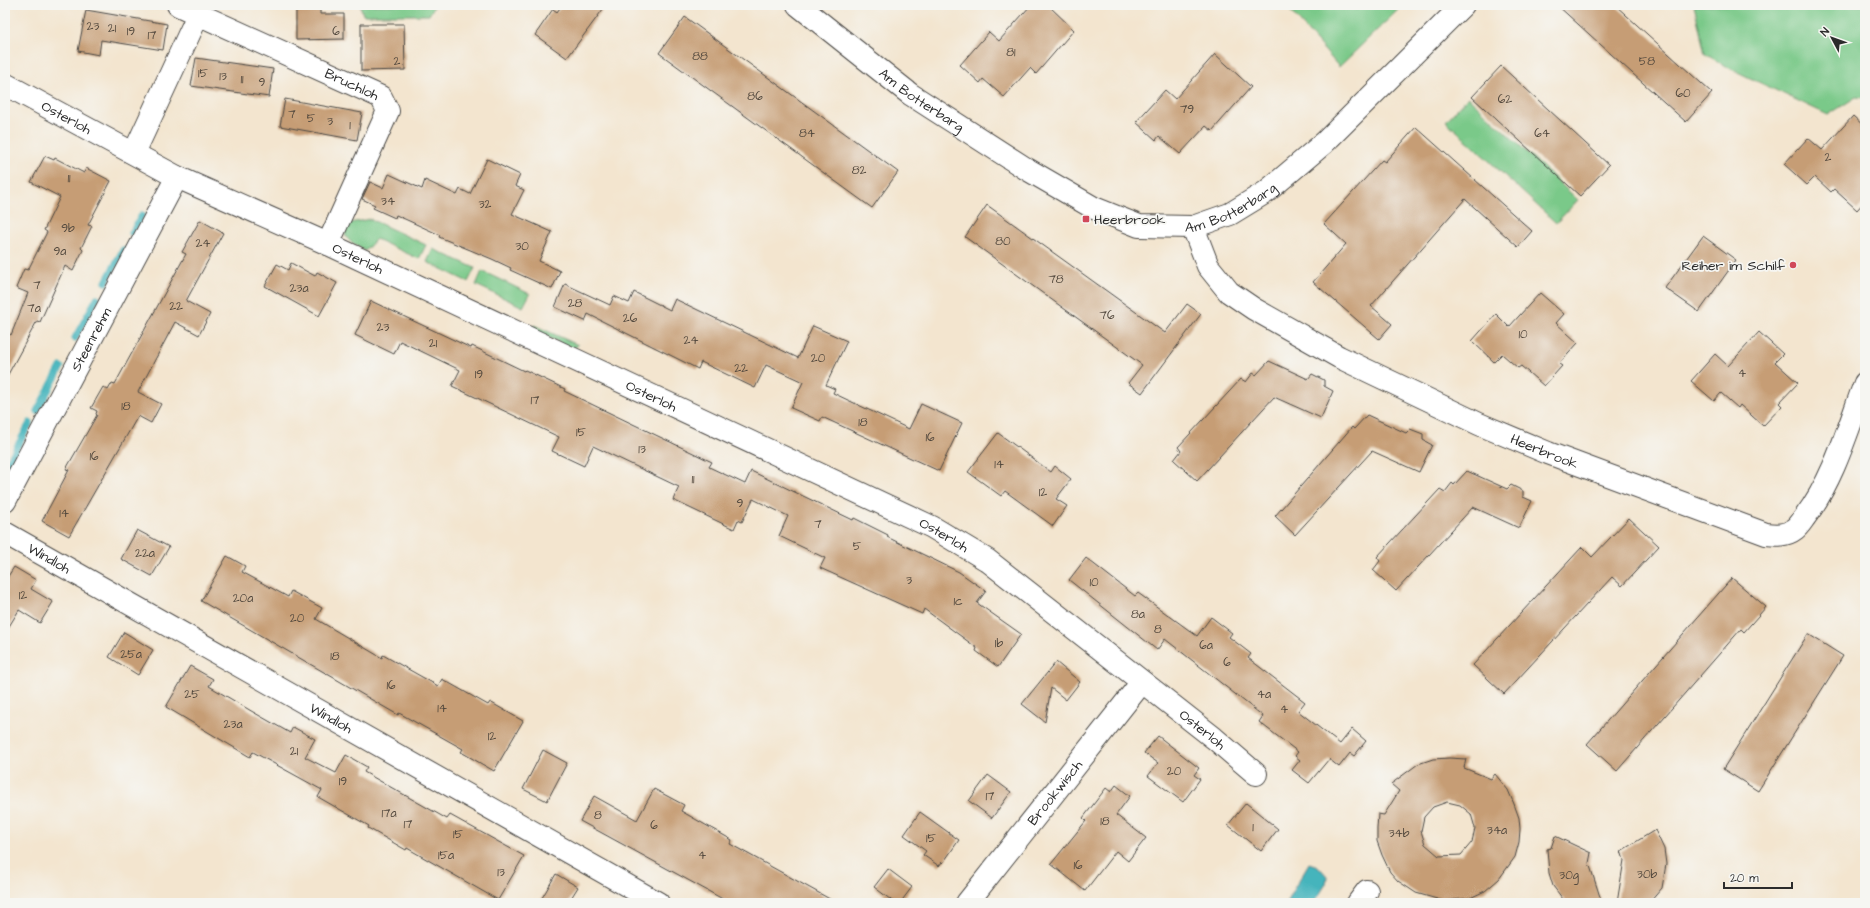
<svg xmlns="http://www.w3.org/2000/svg" width="1870" height="908" font-family="'Architects Daughter',sans-serif">
<style>
.green{fill:#7ac989;stroke:#527a5a}
.water{fill:#44b4bc;stroke:#387074}
.lines{fill:none;stroke-linecap:round;stroke-linejoin:round}
.stream{stroke:#44b4bc;stroke-width:7}
.building{fill:#c69d74;fill-rule:evenodd}
.minor-casing{stroke:#494744;stroke-width:24}
.minor{stroke:#fff;stroke-width:22}
.poi-dot{fill:#d1495b;stroke:#f6f6f2;stroke-width:1.5}
.labels{text-anchor:middle;stroke-width:3.5;stroke-linejoin:round;paint-order:stroke}
.number-label{font-size:12px;fill:#52483d}
.street-label{font-size:14px;fill:#2b2b2b;stroke:#f6f6f2}
.poi-label{font-size:14px;fill:#2b2b2b;stroke:#f6f6f2;text-anchor:start}
</style>
<rect width="100%" height="100%" fill="#f6f6f2"/>
<filter id="ink" filterUnits="userSpaceOnUse"><feTurbulence type="fractalNoise" baseFrequency=".025" numOctaves="2"/><feDisplacementMap in="SourceGraphic" scale="8" xChannelSelector="R" yChannelSelector="G"/><feConvolveMatrix kernelMatrix="1 2 1 2 8 2 1 2 1" color-interpolation-filters="sRGB"/></filter>
<filter id="wash" filterUnits="userSpaceOnUse"><feTurbulence type="fractalNoise" baseFrequency=".012" numOctaves="4" result="noise"/><feDisplacementMap in="SourceGraphic" scale="16" xChannelSelector="R" yChannelSelector="G"/><feGaussianBlur stdDeviation="0.9" result="paint"/><feColorMatrix in="noise" values="0 0 0 0 0 0 0 0 0 0 0 0 0 0 0 0 0 1.4 0 .05"/><feComposite in="paint" operator="in"/></filter>
<g filter="url(#wash)">
<rect width="100%" height="100%" fill="#f3e5cf"/>
<!-- green -->
<g class="green">
<polygon points="360,5 435,5 429,15 363,15"/>
<polygon points="1285,5 1403,5 1339,67"/>
<polygon points="1694,5 1865,5 1865,98 1856,97 1828,115 1731,69 1705,54"/>
<polygon points="1468,97 1578,200 1556,223 1446,121"/>
<path d="M370 219 426 245 419 259 376 239 365 251C353 244 343 240 344 224Z"/>
<polygon points="433,249 475,268 468,282 427,262"/>
<polygon points="482,271 530,294 523,307 476,285"/>
<polygon points="534,325 578,345 573,349 532,330"/>
</g>
<!-- water -->
<polygon class="water" points="1309,863 1318,866 1327,876 1326,884 1314,903 1288,903 1289,897"/>
<g class="lines">
<!-- stream -->
<g class="stream">
<polyline points="132,233 142,215"/>
<polyline points="106,282 123,250"/>
<polyline points="75,338 97,298"/>
<polyline points="37,411 61,367"/>
<polyline points="5,469 30,423"/>
</g>
</g>
<g id="blocks">
<!-- building -->
<g class="building">
<polygon points="296,5 320,5 320,14 344,14 344,39 296,40"/>
<polygon points="562,5 606,5 567,58 535,35 553,9 557,12"/>
<polygon points="1031,5 1048,5 1074,30 1036,74 1030,68 1004,97 983,79 980,83 960,65 989,32 999,41"/>
<polygon points="1557,5 1615,5 1712,93 1686,122"/>
<polygon points="86,10 167,24 163,50 101,40 99,55 78,51"/>
<polygon points="685,17 898,172 872,208 659,53"/>
<polygon points="361,24 404,24 405,70 361,71"/>
<polygon points="1215,54 1251,87 1212,131 1206,126 1180,154 1159,136 1156,140 1136,122 1165,90 1175,99"/>
<polygon points="196,58 273,69 269,97 191,86"/>
<polygon points="1501,66 1609,165 1580,196 1472,97"/>
<polygon points="285,99 362,113 357,140 280,126"/>
<polygon points="1853,116 1865,127 1865,201 1857,210 1834,189 1831,192 1815,177 1807,185 1784,164 1808,138 1822,150"/>
<polygon points="1416,127 1532,231 1518,247 1465,199 1371,306 1392,324 1379,339 1313,282 1346,244 1324,224 1382,160 1385,162"/>
<polygon points="45,156 54,160 55,158 84,173 86,168 111,181 88,225 92,226 81,248 83,250 73,271 65,266 40,322 37,321 5,380 5,331 11,335 28,293 16,288 24,269 28,270 47,232 44,230 60,197 31,182"/>
<polygon points="487,159 520,175 515,186 524,190 512,214 552,232 539,261 560,271 552,289 510,270 511,268 492,259 439,237 440,235 396,215 395,218 373,208 375,205 362,199 370,182 383,188 389,174 422,189 425,180 457,195 460,189 470,194"/>
<polygon points="987,205 1165,333 1187,304 1201,314 1142,393 1128,383 1142,365 965,237"/>
<polygon points="200,220 223,233 186,301 210,314 199,335 175,322 138,392 161,404 151,423 138,416 69,536 42,521 69,470 66,469 97,415 96,414 97,411 91,408 103,387 108,390 112,383 115,384 186,254 182,252"/>
<polygon points="1703,236 1736,260 1699,312 1665,288"/>
<polygon points="291,263 315,276 317,272 337,283 319,316 265,286 277,264 288,270"/>
<polygon points="565,284 610,305 614,296 629,303 634,292 670,310 675,299 798,358 813,326 847,341 826,385 835,389 833,393 909,429 921,404 962,423 939,471 822,417 820,421 791,408 803,382 766,365 755,388 701,362 698,369 588,314 585,321 555,307"/>
<polygon points="1540,293 1564,314 1556,323 1578,343 1559,364 1562,366 1544,386 1521,366 1518,368 1502,354 1494,362 1472,341 1496,314 1509,327"/>
<polygon points="371,301 471,348 472,346 524,371 525,370 565,389 564,391 712,462 709,467 745,484 751,471 853,520 854,518 888,535 887,537 959,572 986,591 977,603 1021,634 998,667 976,651 977,648 924,609 922,614 820,568 825,558 779,536 788,516 753,499 742,522 738,520 734,529 673,500 679,487 593,446 584,466 552,451 559,437 452,386 460,370 400,341 394,354 355,335"/>
<polygon points="1759,332 1783,354 1775,362 1798,383 1779,403 1782,406 1763,426 1740,405 1738,408 1721,393 1714,401 1691,381 1715,354 1728,366"/>
<polygon points="1269,361 1308,379 1312,374 1324,380 1324,386 1333,391 1321,418 1274,397 1197,481 1174,460 1181,451 1178,447 1241,379 1246,382 1253,373 1256,375"/>
<polygon points="1367,415 1406,433 1410,429 1423,434 1423,440 1432,445 1419,472 1372,451 1295,535 1275,516 1352,427 1354,429"/>
<polygon points="998,433 1051,472 1055,466 1071,479 1056,499 1067,506 1053,526 1005,491 1001,496 968,472"/>
<polygon points="1467,471 1507,489 1511,485 1523,491 1523,497 1532,501 1519,528 1473,507 1396,591 1373,570 1380,561 1377,557 1440,489 1445,492 1452,483 1454,485"/>
<polygon points="1629,518 1659,546 1622,586 1612,577 1504,694 1473,665 1582,547 1592,557"/>
<polygon points="137,530 169,547 152,576 121,559"/>
<polygon points="227,556 245,566 242,572 288,597 291,591 322,608 316,619 382,658 383,655 438,686 442,679 488,705 490,702 523,721 494,771 461,752 463,749 399,713 398,715 201,601"/>
<polygon points="1086,558 1135,596 1138,593 1197,636 1211,617 1232,633 1229,637 1251,654 1248,658 1305,702 1298,711 1340,744 1352,729 1366,741 1354,756 1350,753 1339,767 1329,759 1309,783 1292,770 1300,760 1295,756 1298,752 1259,722 1263,716 1165,639 1157,650 1069,580"/>
<polygon points="14,567 36,580 31,589 53,602 40,623 19,610 5,633 5,581"/>
<polygon points="1732,578 1766,607 1744,632 1741,629 1617,771 1587,744"/>
<polygon points="124,632 153,650 138,675 109,657"/>
<polygon points="1808,634 1843,656 1758,791 1723,769"/>
<polygon points="1056,662 1080,682 1066,700 1051,688 1045,722 1022,704"/>
<polygon points="190,666 213,679 209,686 253,712 290,733 293,727 315,739 305,757 336,773 346,755 367,767 364,772 447,819 450,815 524,856 498,900 407,848 406,850 368,828 369,826 318,797 322,790 253,752 250,757 166,707"/>
<polygon points="1158,736 1199,768 1194,775 1200,779 1183,802 1148,776 1158,763 1144,753"/>
<polygon points="543,750 567,763 547,801 523,789"/>
<path d="M1449 758 1466 759 1464 768 1491 779 1495 774 1508 790 1514 804 1519 818 1520 829 1519 842 1515 857 1499 879 1485 891 1470 898 1444 901 1416 893 1398 881 1390 872 1382 855 1377 841V829L1378 814 1384 815 1399 791 1391 784 1418 764 1433 759ZM1447 802 1460 805 1471 814 1475 828 1472 842 1461 855 1439 856 1425 844 1421 831 1424 817 1433 807Z"/>
<polygon points="988,775 1011,792 992,818 969,801"/>
<polygon points="1116,785 1130,796 1116,815 1146,838 1128,861 1116,851 1085,891 1051,864 1086,821 1083,818 1106,788 1111,792"/>
<polygon points="654,789 684,805 681,811 732,840 730,844 837,903 730,903 580,821 594,796 637,820"/>
<polygon points="1246,803 1278,829 1261,851 1228,825"/>
<polygon points="920,812 959,840 943,863 942,862 939,866 923,855 926,851 904,835"/>
<polygon points="1655,830 1664,849 1666,864 1662,888 1649,903 1617,903 1624,860 1621,851"/>
<polygon points="1555,836 1591,853 1589,863 1602,903 1566,903 1553,886 1549,873 1547,849 1551,848"/>
<polygon points="888,869 912,887 900,903 895,903 874,887"/>
<polygon points="556,874 578,887 568,903 539,903"/>
</g>
</g>
</g>
<g filter="url(#ink)">
<use href="#blocks" fill-opacity="0" stroke="#494744" stroke-width="1"/>
<g class="lines">
<!-- minor casing -->
<g class="minor-casing">
<g id="minor">
<path id="s1" d="M178 5 381 97 388 111 328 244"/>
<path id="s2" d="M798 5 910 94 1025 168 1094 208 1139 226 1193 227 1230 214 1266 192 1324 143 1463 5"/>
<path id="s3" d="M5 84 177 177 328 244 932 527 987 560 1214 738 1256 774"/>
<polyline points="134,153 198,15"/>
<path id="s4" d="M1193 227 1208 266 1229 292 1254 309 1339 357 1479 424 1548 453 1766 534C1776 535 1786 536 1795 529 1799 526 1802 521 1805 517 1834 479 1848 428 1865 383"/>
<path id="s5" d="M5 501 177 177"/>
<path id="s6" d="M5 533 658 903"/>
<path id="s7" d="M967 903 1142 682"/>
<polyline points="1358,903 1367,891"/>
</g>
</g>
<!-- minor -->
<use href="#minor" class="minor"/>
</g>
</g>
<!-- markers -->
<g class="poi-dot">
<rect x="1082" y="215" width="8" height="8" rx="2"/>
<circle cx="1793" cy="265" r="4"/>
</g>
<g class="labels">
<!-- number labels -->
<g class="number-label">
<text x="93" y="30">23</text>
<text x="112" y="32">21</text>
<text x="131" y="35">19</text>
<text x="336" y="35">6</text>
<text x="152" y="39">17</text>
<text x="1011" y="56">81</text>
<text x="700" y="60">88</text>
<text x="397" y="65">2</text>
<text x="1647" y="65">58</text>
<text x="203" y="77">15</text>
<text x="223" y="80">13</text>
<text x="242" y="83">11</text>
<text x="262" y="86">9</text>
<text x="1683" y="97">60</text>
<text x="755" y="100">86</text>
<text x="1505" y="103">62</text>
<text x="1187" y="113">79</text>
<text x="292" y="118">7</text>
<text x="311" y="122">5</text>
<text x="330" y="125">3</text>
<text x="350" y="129">1</text>
<text x="807" y="137">84</text>
<text x="1542" y="137">64</text>
<text x="1828" y="161">2</text>
<text x="859" y="174">82</text>
<text x="69" y="182">11</text>
<text x="388" y="205">34</text>
<text x="485" y="208">32</text>
<text x="68" y="232">9b</text>
<text x="1003" y="245">80</text>
<text x="203" y="247">24</text>
<text x="522" y="250">30</text>
<text x="60" y="255">9a</text>
<text x="1056" y="283">78</text>
<text x="37" y="289">7</text>
<text x="299" y="292">23a</text>
<text x="575" y="307">28</text>
<text x="176" y="310">22</text>
<text x="34" y="312">7a</text>
<text x="1107" y="319">76</text>
<text x="630" y="322">26</text>
<text x="383" y="331">23</text>
<text x="1523" y="338">10</text>
<text x="691" y="344">24</text>
<text x="433" y="347">21</text>
<text x="818" y="362">20</text>
<text x="741" y="372">22</text>
<text x="1742" y="377">4</text>
<text x="479" y="378">19</text>
<text x="535" y="404">17</text>
<text x="126" y="410">18</text>
<text x="863" y="426">18</text>
<text x="581" y="436">15</text>
<text x="930" y="441">16</text>
<text x="642" y="453">13</text>
<text x="94" y="460">16</text>
<text x="999" y="468">14</text>
<text x="693" y="483">11</text>
<text x="1043" y="496">12</text>
<text x="740" y="507">9</text>
<text x="64" y="517">14</text>
<text x="818" y="528">7</text>
<text x="857" y="550">5</text>
<text x="145" y="557">22a</text>
<text x="909" y="584">3</text>
<text x="1094" y="586">10</text>
<text x="23" y="599">12</text>
<text x="243" y="602">20a</text>
<text x="958" y="605">1c</text>
<text x="1138" y="618">8a</text>
<text x="297" y="622">20</text>
<text x="1158" y="633">8</text>
<text x="999" y="647">1b</text>
<text x="1206" y="649">6a</text>
<text x="131" y="658">25a</text>
<text x="335" y="660">18</text>
<text x="1227" y="666">6</text>
<text x="391" y="689">16</text>
<text x="192" y="698">25</text>
<text x="1264" y="698">4a</text>
<text x="442" y="712">14</text>
<text x="1284" y="713">4</text>
<text x="233" y="728">23a</text>
<text x="492" y="740">12</text>
<text x="294" y="755">21</text>
<text x="1174" y="775">20</text>
<text x="343" y="785">19</text>
<text x="990" y="800">17</text>
<text x="389" y="817">17a</text>
<text x="598" y="819">8</text>
<text x="1105" y="825">18</text>
<text x="408" y="828">17</text>
<text x="654" y="829">6</text>
<text x="1253" y="831">1</text>
<text x="1497" y="834">34a</text>
<text x="1399" y="837">34b</text>
<text x="458" y="838">15</text>
<text x="931" y="842">15</text>
<text x="446" y="859">15a</text>
<text x="702" y="859">4</text>
<text x="1078" y="869">16</text>
<text x="501" y="876">13</text>
<text x="1647" y="878">30b</text>
<text x="1569" y="879">30g</text>
</g>
<!-- street labels -->
<g class="street-label">
<text dy="5" stroke="none"><textPath href="#s1" startOffset="191">Bruchloh</textPath></text>
<text dy="5" stroke="none"><textPath href="#s2" startOffset="156">Am Botterbarg</textPath></text>
<text dy="5" stroke="none"><textPath href="#s3" startOffset="70">Osterloh</textPath></text>
<text dy="5" stroke="none"><textPath href="#s2" startOffset="504">Am Botterbarg</textPath></text>
<text dy="5" stroke="none"><textPath href="#s3" startOffset="394">Osterloh</textPath></text>
<text dy="5" stroke="none"><textPath href="#s5" startOffset="183">Steenrehm</textPath></text>
<text dy="5" stroke="none"><textPath href="#s3" startOffset="718">Osterloh</textPath></text>
<text dy="5" stroke="none"><textPath href="#s4" startOffset="429">Heerbrook</textPath></text>
<text dy="5" stroke="none"><textPath href="#s3" startOffset="1042">Osterloh</textPath></text>
<text dy="5" stroke="none"><textPath href="#s6" startOffset="51">Windloh</textPath></text>
<text dy="5" stroke="none"><textPath href="#s6" startOffset="375">Windloh</textPath></text>
<text dy="5" stroke="none"><textPath href="#s3" startOffset="1366">Osterloh</textPath></text>
<text dy="5" stroke="none"><textPath href="#s7" startOffset="141">Brookwisch</textPath></text>
</g>
<!-- poi labels -->
<g class="poi-label">
<text x="1094" y="224">Heerbrook</text>
<text x="1785" y="270" text-anchor="end">Reiher im Schilf</text>
</g>
</g>
<!-- margin -->
<rect width="1870" height="908" fill="none" stroke="#f6f6f2" stroke-width="20"/>
<!-- north arrow -->
<g transform="translate(1832 38) rotate(311)" stroke="#f6f6f2" stroke-width="3" paint-order="stroke">
<path d="M0-3L7 15L0 10L-7 15Z" fill="#2b2b2b"/>
<text y="-6" font-size="11" font-weight="bold" text-anchor="middle" fill="#2b2b2b">N</text>
</g>
<!-- scale -->
<path d="M1724 882v6h68v-6" fill="none" stroke="#2b2b2b" stroke-width="2"/>
<text x="1730" y="882" font-size="12" fill="#2b2b2b" stroke="#f6f6f2" stroke-width="3" paint-order="stroke">20 m</text>
</svg>
